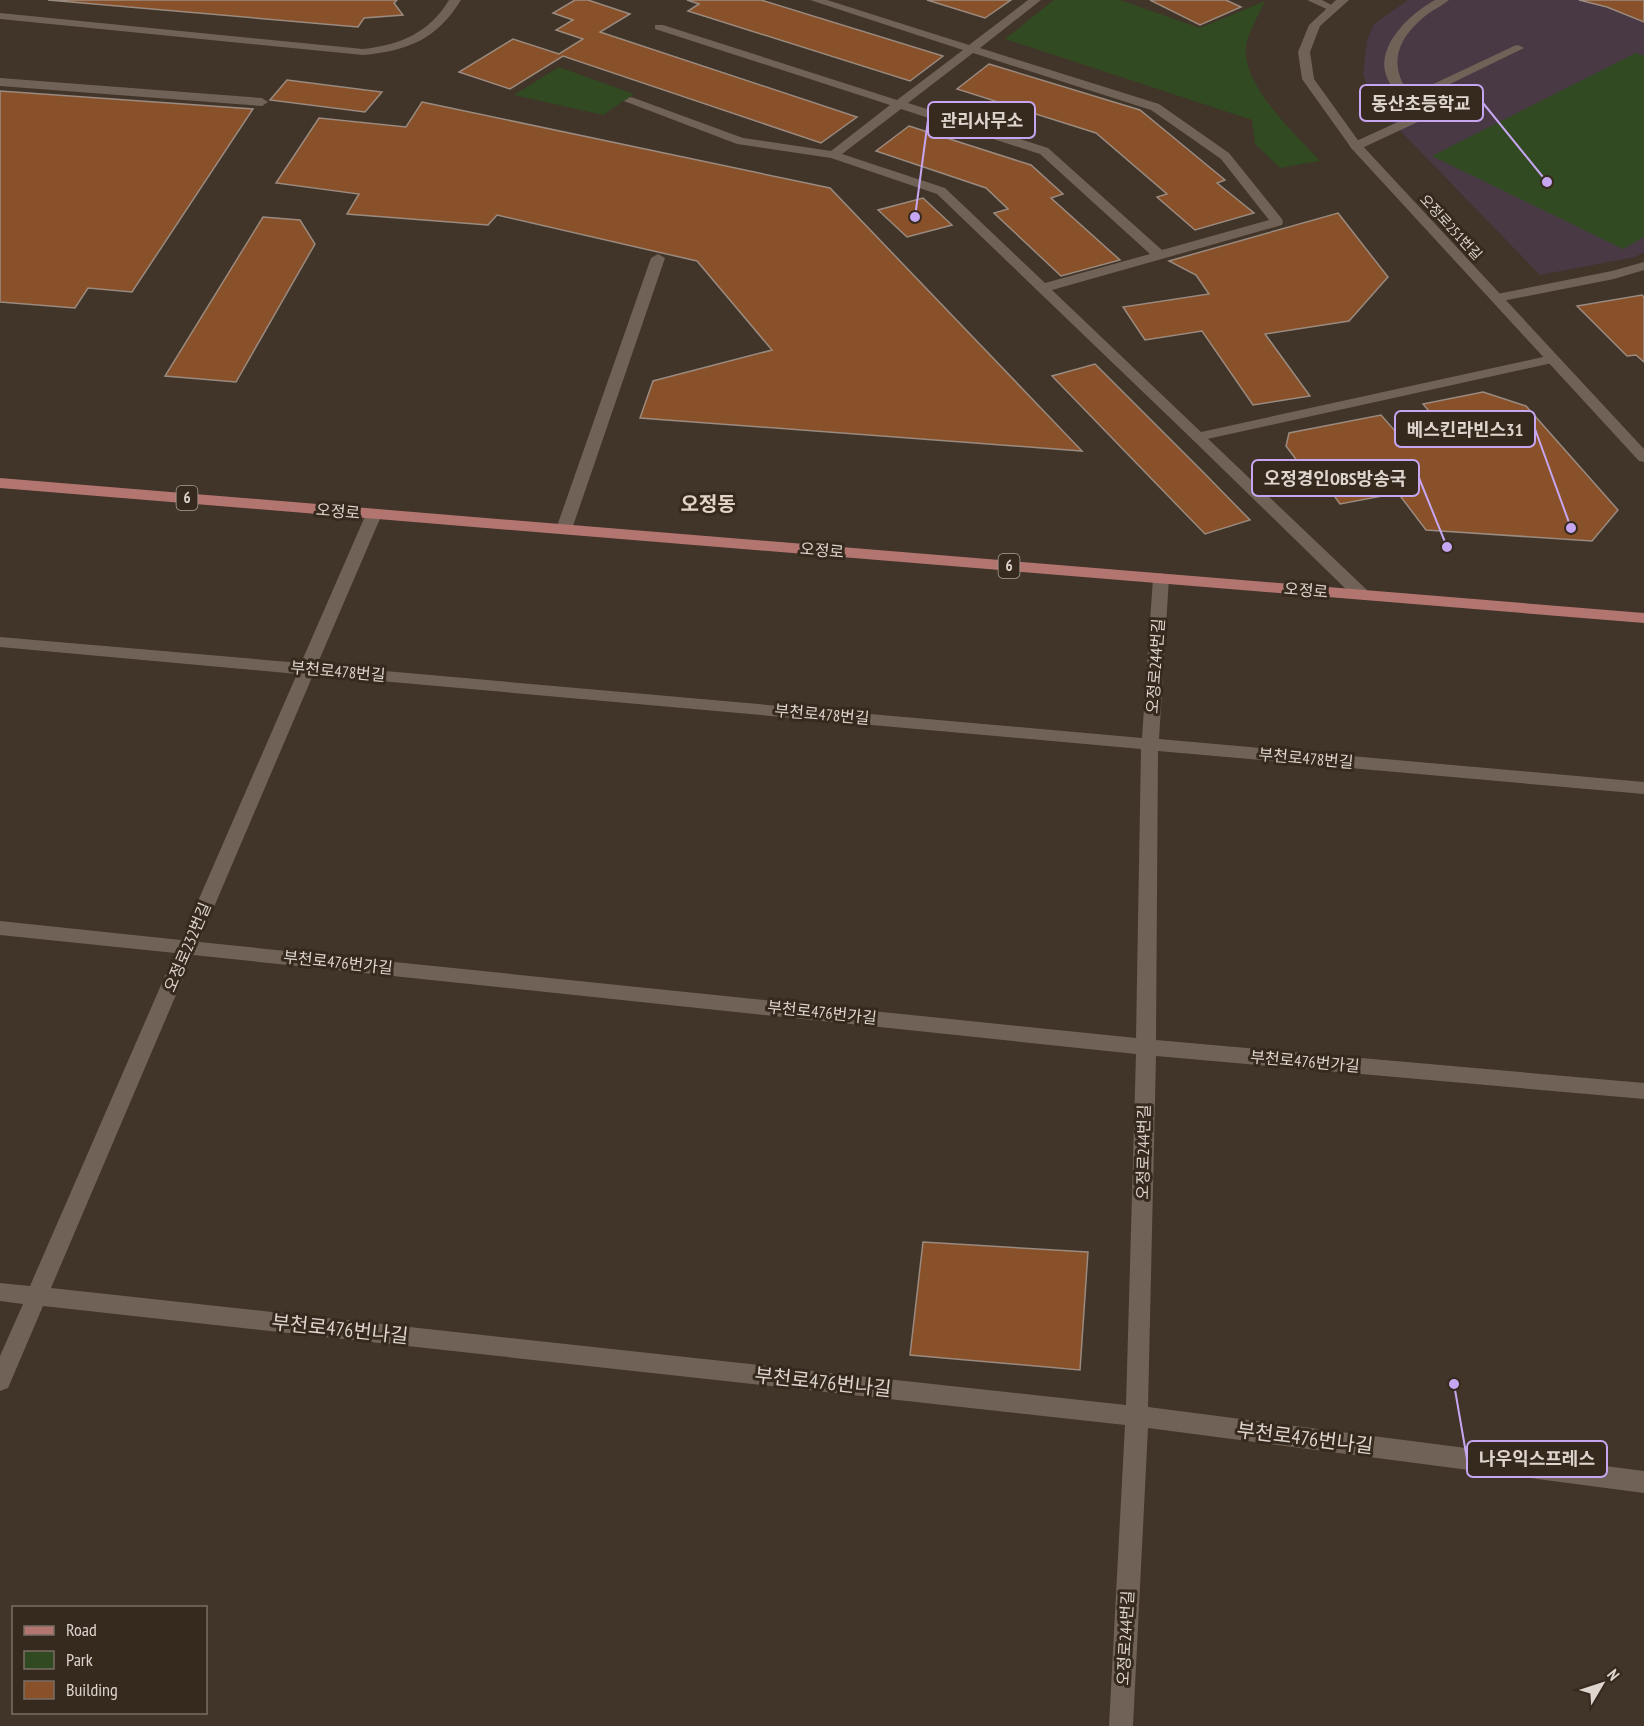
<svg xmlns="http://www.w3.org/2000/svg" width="1644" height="1726" font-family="'PT Sans Narrow','Noto Sans KR',sans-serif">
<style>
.education{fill:#483945}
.green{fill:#314a22}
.building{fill:#885129;stroke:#9a8a7f;stroke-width:1.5}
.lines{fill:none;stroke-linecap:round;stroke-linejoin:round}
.lane{fill:#706257;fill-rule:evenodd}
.street{fill:#706257;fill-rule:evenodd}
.primary{fill:#b37570;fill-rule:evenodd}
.labels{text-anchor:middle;stroke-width:6;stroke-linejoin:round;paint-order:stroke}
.far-street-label{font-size:14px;fill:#ddd5ce;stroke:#362a1f}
.shield{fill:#362a1f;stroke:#aba29a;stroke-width:1.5}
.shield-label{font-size:15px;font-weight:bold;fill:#ddd5ce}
.street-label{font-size:16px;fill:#ddd5ce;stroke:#362a1f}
.quarter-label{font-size:20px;font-weight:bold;fill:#e4d4c6;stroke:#362a1f}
.near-street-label{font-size:20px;fill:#ddd5ce;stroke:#362a1f}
.leader{fill:none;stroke:#c6a6f0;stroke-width:2}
.callout-dot{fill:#c6a6f0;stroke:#362a1f;stroke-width:2}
.callout{fill:#362a1f;stroke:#c6a6f0;stroke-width:2}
.callout-label{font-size:18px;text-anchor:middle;font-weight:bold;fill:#ddd5ce}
</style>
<rect width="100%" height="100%" fill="#413429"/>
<!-- education -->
<polygon class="education" points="1408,0 1644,0 1644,252 1635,257 1540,275 1382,112 1369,91 1363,74 1367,40 1374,24"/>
<!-- green -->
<g class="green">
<path d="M1054 0H1120L1200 28 1265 1C1259 15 1247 33 1246 48 1242 86 1296 134 1320 161L1280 168 1255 144 1252 120 1005 39Z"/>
<polygon points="1636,53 1644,56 1644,237 1623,249 1432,156"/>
<polygon points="559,67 634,94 603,115 514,95"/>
</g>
<!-- building -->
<g class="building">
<polygon points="48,0 397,0 394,3 403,15 364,18 358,27"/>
<polygon points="575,0 588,0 630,14 600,32 857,117 821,143 563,56 510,89 459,72 513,39 559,54 583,39 556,30 573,20 553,13"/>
<polygon points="687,0 761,0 943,56 910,81 688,11 699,4"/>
<polygon points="927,0 1011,0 985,18"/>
<polygon points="1150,0 1226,0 1241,7 1200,25"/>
<polygon points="1579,0 1644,0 1644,22 1607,7"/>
<polygon points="989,64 1140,110 1225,180 1217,183 1254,213 1195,230 1157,197 1167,194 1096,133 957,89"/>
<polygon points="287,80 382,92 365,112 270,100"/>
<polygon points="0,91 253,109 132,292 88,288 75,308 0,302"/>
<polygon points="422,102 830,188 1082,451 640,418 653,381 772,350 697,261 497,215 488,225 347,214 359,194 276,183 319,118 406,127"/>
<polygon points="909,126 1031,165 1063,194 1051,198 1120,260 1061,276 994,213 1008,209 986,188 876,151"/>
<polygon points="923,198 952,225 907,237 878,210"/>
<polygon points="1338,213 1388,277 1349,321 1265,334 1310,396 1253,405 1202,331 1145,340 1123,307 1209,294 1196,275 1169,261"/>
<polygon points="263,217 300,220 315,244 236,382 165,376"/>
<polygon points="1642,295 1644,297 1644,362 1636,355 1627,356 1577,306"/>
<polygon points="1095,364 1205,474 1250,520 1205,534 1052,376"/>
<polygon points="1483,392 1526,406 1618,510 1592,541 1426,530 1398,493 1340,504 1320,476 1310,478 1286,446 1289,433 1381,415 1395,431 1439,423 1423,404"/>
<polygon points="923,1242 1088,1252 1080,1370 910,1355"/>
</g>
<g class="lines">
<!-- lane -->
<g class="lane">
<path d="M449 0H461C437 39 408 51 363 55L0 19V13L363 49C400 45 429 33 449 0Z"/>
<path d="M810 0H827L969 45 1028 0H1041L980 48 1159 104 1229 153 1282 219 1283 222 1282 225 1052 290 1201 432 1552 355 1559 359 1552 363 1198 441 1193 440 937 194 831 158 737 144 624 101 630 97 634 98 743 138 831 151 890 105 655 29V25H663L897 100 963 50ZM973 53 1151 110 1221 159 1269 220 1162 250 1048 148 908 103ZM901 109 1040 154 1150 254 1045 283 945 188 842 154Z"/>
<polygon points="1307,0 1322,0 1339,9 1333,12"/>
<path d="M1435 0H1449C1443 5 1435 9 1429 13 1399 36 1386 62 1410 95L1514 46 1518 45 1524 48 1415 101 1424 117 1422 120 1360 149H1352L1350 146 1352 143 1411 116C1403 102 1391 89 1386 75 1376 45 1411 13 1435 0Z"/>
<polygon points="0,78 262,98 268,102 262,106 0,86"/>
<polygon points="658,254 665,258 572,529 569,532 559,532 556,529 651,258"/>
<polygon points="1644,262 1644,270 1614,279 1497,302 1490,298 1497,294 1612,271"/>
<path d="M374 509 382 514 317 665 1142 738 1153 578 1161 573 1169 578 1159 739 1644 782V794L1158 751 1156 1040 1644 1083V1099L1156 1056 1148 1407 1644 1471V1493L1148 1428 1133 1726H1109L1125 1425 43 1306 8 1388 0 1391V1356L23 1304 0 1301V1283L30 1286 175 953 0 935V921L181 940 297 674 0 647V637L301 663 366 514ZM313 675 1141 749 1136 1038 199 942ZM193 955 1136 1054 1126 1405 51 1288Z"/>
</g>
<!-- street -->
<g class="street">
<polygon points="1336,0 1349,0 1320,26 1310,52 1314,79 1360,143 1644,449 1644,462 1639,461 1352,149 1302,79 1298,52 1309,25"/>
<polygon points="1198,433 1203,434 1367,590 1369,594 1367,598 1355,598 1193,440 1191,437"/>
</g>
<!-- primary -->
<polygon class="primary" points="0,478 1644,613 1644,623 0,488"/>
</g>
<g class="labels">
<!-- far-street labels -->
<g class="far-street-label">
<text transform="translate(1451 227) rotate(47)" y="5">오정로251번길</text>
</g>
<!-- shield labels -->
<g class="shield">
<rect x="176.5" y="486" width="21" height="24" rx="4.5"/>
<rect x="998.5" y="554" width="21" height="24" rx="4.5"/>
</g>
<g class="shield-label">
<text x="187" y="503">6</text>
<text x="1009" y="571">6</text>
</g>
<!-- street labels -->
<g class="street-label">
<text transform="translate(338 511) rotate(5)" y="6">오정로</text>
<text transform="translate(822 550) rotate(5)" y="6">오정로</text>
<text transform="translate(1306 590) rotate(5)" y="6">오정로</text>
<text transform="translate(1155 666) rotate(-86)" y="6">오정로244번길</text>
<text transform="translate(338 671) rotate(5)" y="6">부천로478번길</text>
<text transform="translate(822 714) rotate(5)" y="6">부천로478번길</text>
<text transform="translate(1306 758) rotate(5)" y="6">부천로478번길</text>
<text transform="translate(187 947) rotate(-67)" y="6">오정로232번길</text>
<text transform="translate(338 962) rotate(6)" y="6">부천로476번가길</text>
<text transform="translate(822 1012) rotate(6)" y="6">부천로476번가길</text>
<text transform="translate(1305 1061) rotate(5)" y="6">부천로476번가길</text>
<text transform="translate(1143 1152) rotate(-89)" y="6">오정로244번길</text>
<text transform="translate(1125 1638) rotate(-87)" y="6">오정로244번길</text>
</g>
<!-- quarter labels -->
<g class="quarter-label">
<text x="708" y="511">오정동</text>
</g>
<!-- near-street labels -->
<g class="near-street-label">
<text transform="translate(340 1329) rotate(6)" y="7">부천로476번나길</text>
<text transform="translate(823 1382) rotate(6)" y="7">부천로476번나길</text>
<text transform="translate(1305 1438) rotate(7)" y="7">부천로476번나길</text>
</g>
</g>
<!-- callouts -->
<path class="leader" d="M1547 182L1483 103M915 217L928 120M1571 528L1535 429M1447 547L1419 478M1454 1384L1467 1459"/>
<g class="callout-dot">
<circle cx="1547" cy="182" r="6"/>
<circle cx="915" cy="217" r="6"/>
<circle cx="1571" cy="528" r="6"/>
<circle cx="1447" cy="547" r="6"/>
<circle cx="1454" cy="1384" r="6"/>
</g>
<g class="callout">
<rect x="1360" y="85" width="123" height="36" rx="6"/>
<rect x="928" y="102" width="107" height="36" rx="6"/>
<rect x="1395" y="411" width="140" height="36" rx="6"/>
<rect x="1252" y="460" width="167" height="36" rx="6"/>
<rect x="1467" y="1441" width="140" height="36" rx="6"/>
</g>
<g class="callout-label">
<text x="1421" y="110">동산초등학교</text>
<text x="982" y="127">관리사무소</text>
<text x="1465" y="436">베스킨라빈스31</text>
<text x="1335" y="485">오정경인OBS방송국</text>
<text x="1537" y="1465">나우익스프레스</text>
</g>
<!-- legend -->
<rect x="12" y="1606" width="195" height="108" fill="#362a1f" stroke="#796e65" stroke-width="1.5"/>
<rect x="24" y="1626" width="30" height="9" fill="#b37570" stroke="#796e65" stroke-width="1.5"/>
<text x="66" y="1636" font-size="18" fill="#ddd5ce">Road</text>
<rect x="24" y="1651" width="30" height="18" fill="#314a22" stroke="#796e65" stroke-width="1.5"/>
<text x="66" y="1666" font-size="18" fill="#ddd5ce">Park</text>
<rect x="24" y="1681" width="30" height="18" fill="#885129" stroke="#796e65" stroke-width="1.5"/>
<text x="66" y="1696" font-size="18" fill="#ddd5ce">Building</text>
<!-- north arrow -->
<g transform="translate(1602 1684) rotate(51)" stroke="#362a1f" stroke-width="4.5" paint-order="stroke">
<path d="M0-4.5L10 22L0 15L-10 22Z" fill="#ddd5ce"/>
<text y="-9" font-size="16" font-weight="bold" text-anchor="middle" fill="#ddd5ce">N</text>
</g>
</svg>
